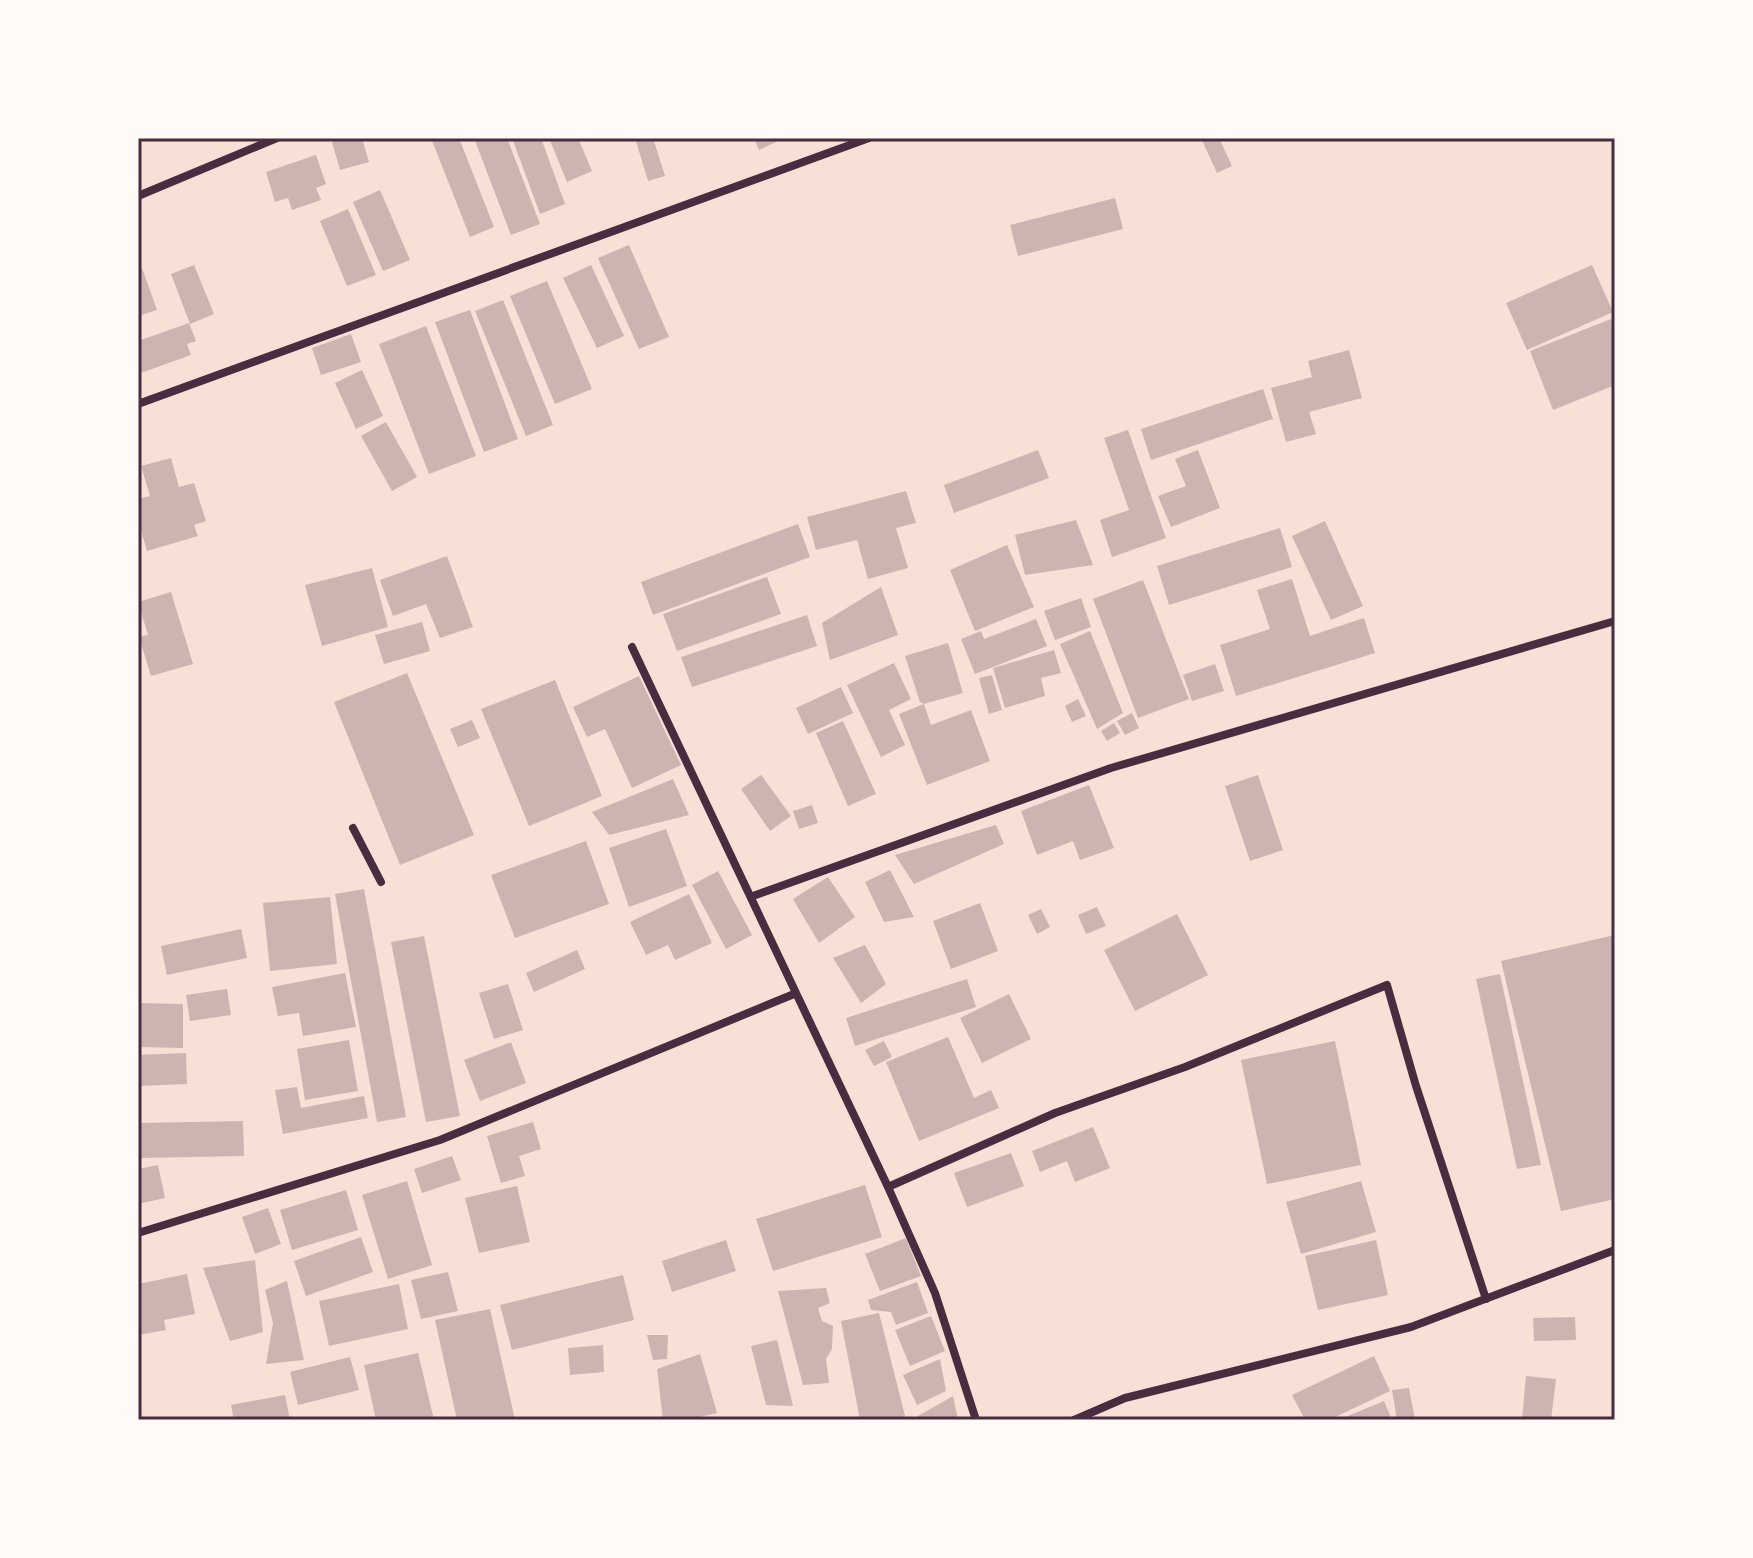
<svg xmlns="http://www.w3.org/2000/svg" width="1753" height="1558" font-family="'Nunito Sans',sans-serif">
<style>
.building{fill:#ccb4b1}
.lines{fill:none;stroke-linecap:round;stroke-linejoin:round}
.minor{stroke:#4a2c40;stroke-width:8}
.neatline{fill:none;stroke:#4a2c40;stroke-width:3}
</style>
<rect width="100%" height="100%" fill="#f7e1d7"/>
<!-- building -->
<g class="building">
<polygon points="346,138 362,138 369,162 340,170 332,142"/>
<polygon points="431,138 459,138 494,227 470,237"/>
<polygon points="474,138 507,138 540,224 511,235"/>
<polygon points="512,138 541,138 565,204 540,214"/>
<polygon points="549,138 578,138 592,171 567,182"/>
<polygon points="635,138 653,138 665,176 648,181"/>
<polygon points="754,138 785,138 759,150"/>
<polygon points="1201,138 1219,138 1232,166 1217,173"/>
<polygon points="316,155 326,184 316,188 321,200 292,210 288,198 275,202 266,172"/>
<polygon points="380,190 410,260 383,271 353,202"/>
<polygon points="1115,198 1123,229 1018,256 1010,225"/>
<polygon points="348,209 376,275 347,286 320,221"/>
<polygon points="629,245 669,337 639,349 598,258"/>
<polygon points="194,265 214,314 190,324 171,274"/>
<polygon points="591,265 624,336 597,348 563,278"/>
<polygon points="1592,265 1613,312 1527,350 1506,303"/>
<polygon points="142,268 157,310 138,316 138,269"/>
<polygon points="547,281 592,389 555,404 510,296"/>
<polygon points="503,300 553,425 526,436 475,311"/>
<polygon points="470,310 518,439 484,452 435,322"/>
<polygon points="1611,319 1615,329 1615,385 1553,410 1530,351"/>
<polygon points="189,323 196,341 187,344 191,355 138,374 138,341"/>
<polygon points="426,326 476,456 429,474 379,344"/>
<polygon points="351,334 361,362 321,375 312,348"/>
<polygon points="1349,350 1362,398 1309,412 1316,434 1286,442 1271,388 1312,377 1308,361"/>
<polygon points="362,370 383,416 356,429 335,383"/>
<polygon points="1263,389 1273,419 1151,460 1141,429"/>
<polygon points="386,422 417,477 392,491 361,436"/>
<polygon points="1128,430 1166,538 1112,557 1100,520 1129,510 1104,438"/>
<polygon points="1038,450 1049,478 954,513 944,485"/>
<polygon points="1198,450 1220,508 1171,527 1158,496 1186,486 1175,459"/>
<polygon points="171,458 179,487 194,483 206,521 194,525 198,536 147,551 138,520 138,499 150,496 141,466"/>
<polygon points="906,491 916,523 896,528 908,568 868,579 857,540 816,550 807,517"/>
<polygon points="1076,520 1093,565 1025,575 1015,535"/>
<polygon points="1325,521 1363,606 1331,620 1292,536"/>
<polygon points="798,524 810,557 653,615 641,582"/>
<polygon points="1280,528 1292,567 1169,605 1157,566"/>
<polygon points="1007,545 1034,607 975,631 950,570"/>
<polygon points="447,556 473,627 440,638 426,604 393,616 380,580"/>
<polygon points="372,568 388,627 322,646 305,585"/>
<polygon points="767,577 781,614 677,651 663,614"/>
<polygon points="1292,579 1310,636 1364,618 1375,653 1236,696 1220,645 1270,629 1257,590"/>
<polygon points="1143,580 1189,699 1138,718 1093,599"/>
<polygon points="881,587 898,635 830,660 822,623"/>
<polygon points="171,592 193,664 151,676 139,637 148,635 138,602"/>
<polygon points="1081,598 1091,627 1055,640 1044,611"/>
<polygon points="807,615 817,646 692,687 681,657"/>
<polygon points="1036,619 1047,646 975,674 961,639 981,631 984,639"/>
<polygon points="422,622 430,651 384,664 375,635"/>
<polygon points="1090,631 1123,713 1097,729 1060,644"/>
<polygon points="948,643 963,693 924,704 920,702 905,656"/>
<polygon points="1054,650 1061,673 1041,678 1045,696 1005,708 993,668"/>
<polygon points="894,663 911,699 889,710 905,745 881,757 847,685"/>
<polygon points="1215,664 1224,691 1192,701 1183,675"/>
<polygon points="407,673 474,835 400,865 334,702"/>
<polygon points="992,675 1002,710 989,714 979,678"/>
<polygon points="639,676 681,765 632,788 605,729 587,737 573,707"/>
<polygon points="555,680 602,796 529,826 481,709"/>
<polygon points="841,687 853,713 808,734 796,708"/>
<polygon points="1078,699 1086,716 1072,722 1065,706"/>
<polygon points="924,704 931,725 971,710 990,761 927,785 899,714"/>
<polygon points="1132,713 1139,728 1125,735 1117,721"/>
<polygon points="472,720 480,738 458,747 450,729"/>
<polygon points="843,721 876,794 848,806 816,733"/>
<polygon points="1114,723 1120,733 1107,741 1101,731"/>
<polygon points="761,775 791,816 770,831 741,789"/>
<polygon points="1258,775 1283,850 1250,861 1225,786"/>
<polygon points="673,779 689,815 609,835 592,812"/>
<polygon points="1089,785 1114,848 1080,860 1073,841 1037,855 1021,811"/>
<polygon points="812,805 818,823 799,829 793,811"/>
<polygon points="996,825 1004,844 914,884 895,855"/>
<polygon points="666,829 687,886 629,907 609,848"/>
<polygon points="586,841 609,904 515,938 491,875"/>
<polygon points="890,870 914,917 884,922 865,882"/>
<polygon points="718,871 752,935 726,949 692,885"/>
<polygon points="828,877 855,917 819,943 793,899"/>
<polygon points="364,889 406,1117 377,1122 335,894"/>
<polygon points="689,894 712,943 675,960 668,945 646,955 630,922"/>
<polygon points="330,897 337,964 270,971 263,903"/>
<polygon points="980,903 998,951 951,969 933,921"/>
<polygon points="1097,907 1106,926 1086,934 1078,915"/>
<polygon points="1041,909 1050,927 1037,934 1028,915"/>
<polygon points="1177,914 1208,975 1135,1011 1104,950"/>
<polygon points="241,929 247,958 167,975 161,946"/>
<polygon points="1615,935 1615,1199 1561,1211 1501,961"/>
<polygon points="424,936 460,1116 426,1122 391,942"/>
<polygon points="865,945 886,984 861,1003 833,958"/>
<polygon points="577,950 585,969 534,992 526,973"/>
<polygon points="345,973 356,1027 303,1036 299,1013 278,1016 272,987"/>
<polygon points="1500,974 1541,1165 1517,1169 1476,979"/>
<polygon points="967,979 976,1007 855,1046 846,1018"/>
<polygon points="508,984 523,1030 494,1039 479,993"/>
<polygon points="227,989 231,1015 190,1021 186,995"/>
<polygon points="1009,994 1031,1039 982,1063 960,1018"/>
<polygon points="138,1003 183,1004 183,1048 138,1047"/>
<polygon points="948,1037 974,1098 991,1090 999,1108 919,1141 886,1062"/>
<polygon points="349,1040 358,1091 305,1100 297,1049"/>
<polygon points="884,1041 892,1057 874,1066 865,1050"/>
<polygon points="1335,1041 1361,1165 1267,1184 1241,1060"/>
<polygon points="511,1042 526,1083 480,1101 464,1060"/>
<polygon points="186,1053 187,1084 138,1086 138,1055"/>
<polygon points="297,1087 301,1108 364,1096 368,1118 283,1134 275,1090"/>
<polygon points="243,1121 244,1156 140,1158 139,1123"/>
<polygon points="533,1122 541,1149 519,1156 525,1176 501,1183 487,1136"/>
<polygon points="1093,1127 1110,1168 1075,1182 1067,1161 1040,1172 1032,1151"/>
<polygon points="1011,1153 1024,1186 967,1207 954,1173"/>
<polygon points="452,1156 461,1180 422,1193 414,1169"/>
<polygon points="158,1165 165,1198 138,1204 138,1169"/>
<polygon points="407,1181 432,1265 388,1279 362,1195"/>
<polygon points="1361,1181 1376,1232 1301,1254 1286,1202"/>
<polygon points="865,1185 882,1237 773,1271 756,1219"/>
<polygon points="517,1186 530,1242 479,1253 465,1198"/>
<polygon points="346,1190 358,1230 292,1250 280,1210"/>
<polygon points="268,1208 281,1244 255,1254 242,1217"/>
<polygon points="361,1237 373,1272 306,1296 294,1261"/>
<polygon points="906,1238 921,1276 880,1291 865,1254"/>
<polygon points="726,1240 736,1271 672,1292 662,1261"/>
<polygon points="1376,1240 1388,1295 1318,1310 1305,1256"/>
<polygon points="255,1260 263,1332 230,1341 203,1268"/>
<polygon points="448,1272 458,1311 421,1319 411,1280"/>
<polygon points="187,1274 195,1314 164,1320 166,1330 138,1335 138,1284"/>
<polygon points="623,1275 634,1320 512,1350 500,1305"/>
<polygon points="287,1281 304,1360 266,1364 273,1323 265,1290"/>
<polygon points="917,1282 928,1313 896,1325 891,1312 871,1310 868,1300"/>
<polygon points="399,1284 408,1329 329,1346 319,1301"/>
<polygon points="826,1288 830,1303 818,1308 822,1321 833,1326 832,1349 826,1359 829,1383 803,1385 778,1291"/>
<polygon points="490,1309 515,1420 457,1420 435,1320"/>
<polygon points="879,1313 906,1420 860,1420 841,1321"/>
<polygon points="931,1316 945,1351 910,1366 895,1330"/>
<polygon points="1575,1317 1576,1340 1534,1341 1533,1318"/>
<polygon points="647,1335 668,1335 667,1359 653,1360"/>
<polygon points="777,1340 793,1406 766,1405 751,1346"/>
<polygon points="603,1345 604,1372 570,1375 568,1348"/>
<polygon points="418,1353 434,1420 376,1420 364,1365"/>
<polygon points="700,1354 717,1413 686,1420 663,1420 657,1369"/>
<polygon points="1374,1356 1390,1391 1329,1420 1305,1420 1292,1395"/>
<polygon points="350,1357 359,1390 298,1405 290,1372"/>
<polygon points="940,1359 946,1391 917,1405 903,1375"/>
<polygon points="1526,1376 1556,1379 1551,1420 1522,1420"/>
<polygon points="1409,1388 1415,1420 1397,1420 1392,1390"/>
<polygon points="285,1395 290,1420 234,1420 231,1405"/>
<polygon points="953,1396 958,1420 919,1420 918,1416"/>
<polygon points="1384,1401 1392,1420 1338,1420"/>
</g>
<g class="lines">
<!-- minor -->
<g class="minor">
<polyline points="138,196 277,138"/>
<polyline points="138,404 869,138"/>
<polyline points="632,647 888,1187 935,1293 976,1420"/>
<polyline points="353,828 381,882"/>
<polyline points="753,896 1111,768 1615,621"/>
<polyline points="888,1187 1055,1113 1185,1067 1387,985 1416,1086 1486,1299"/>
<polyline points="138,1233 440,1140 794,994"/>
<polyline points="1074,1420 1125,1398 1411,1327 1615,1250"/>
</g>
</g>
<!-- border -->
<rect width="1753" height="1558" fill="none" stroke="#fffaf5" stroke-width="280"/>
<rect x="140" y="140" width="1473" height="1278" class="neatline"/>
</svg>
